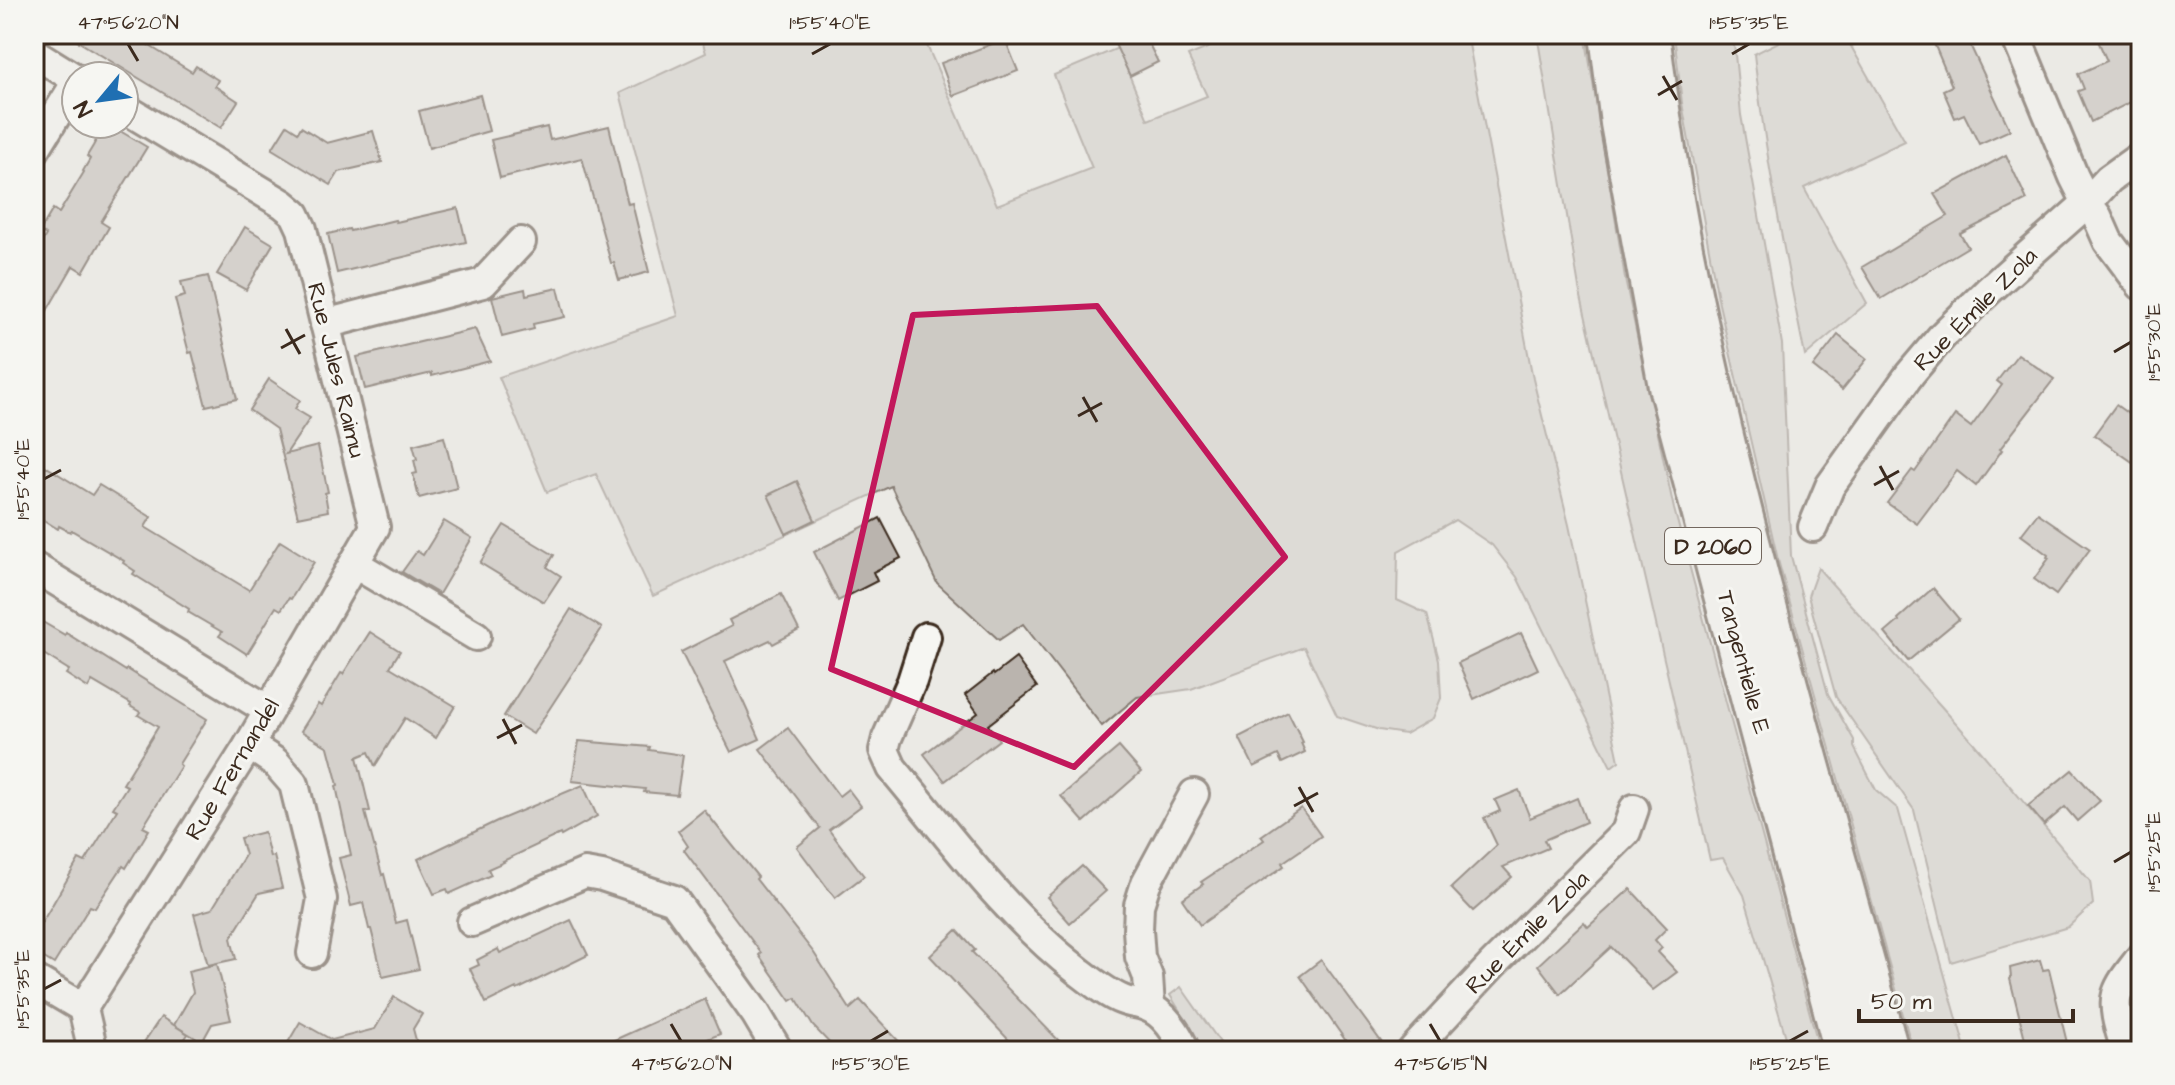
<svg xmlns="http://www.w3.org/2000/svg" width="2175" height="1085" font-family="'Architects Daughter',sans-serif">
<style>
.green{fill:#cdcac4;stroke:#847a71;stroke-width:2}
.building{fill:#bab4ae;stroke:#3b2a1e;stroke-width:2}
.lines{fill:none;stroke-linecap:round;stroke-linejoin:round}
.street-casing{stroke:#3b2a1e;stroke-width:34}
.primary-casing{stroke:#3b2a1e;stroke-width:50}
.street{stroke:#f6f6f2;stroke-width:28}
.primary{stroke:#f6f6f2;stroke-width:44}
.marked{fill:none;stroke:#c2185b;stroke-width:6;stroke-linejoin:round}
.ticks{fill:none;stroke:#3b2a1e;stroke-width:3}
.labels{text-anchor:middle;stroke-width:6;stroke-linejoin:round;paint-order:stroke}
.shield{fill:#f6f6f2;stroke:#73675e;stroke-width:2}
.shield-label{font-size:22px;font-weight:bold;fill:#3b2a1e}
.street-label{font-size:24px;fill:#3b2a1e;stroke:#f6f6f2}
.neatline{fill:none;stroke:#3b2a1e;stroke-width:3}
.ticks-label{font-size:20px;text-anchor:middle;fill:#3b2a1e}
</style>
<rect width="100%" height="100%" fill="#ebeae5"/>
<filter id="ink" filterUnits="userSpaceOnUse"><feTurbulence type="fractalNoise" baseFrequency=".0125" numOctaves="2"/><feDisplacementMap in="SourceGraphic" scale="16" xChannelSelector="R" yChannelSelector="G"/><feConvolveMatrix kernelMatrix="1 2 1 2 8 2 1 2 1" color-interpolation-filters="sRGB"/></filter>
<g filter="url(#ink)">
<!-- green -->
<g class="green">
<polygon points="700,34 922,34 997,205 1092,168 1054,75 1118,48 1148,120 1207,96 1188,56 1241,34 1467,34 1533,379 1569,525 1619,761 1611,767 1517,577 1492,545 1455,520 1398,551 1397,600 1427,614 1439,660 1441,698 1433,718 1405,734 1379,730 1337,716 1304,647 1191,689 1137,697 1102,726 1023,624 999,640 937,583 891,486 653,596 596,474 547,492 499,377 678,316 620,93 706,53"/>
<polygon points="1537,34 1585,34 1626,284 1674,509 1820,1051 1790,1051 1744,895 1723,858 1710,860 1579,288"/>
<polygon points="1674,34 1733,34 1741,115 1782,344 1791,556 1828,694 1854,740 1854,747 1876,790 1898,809 1966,1051 1913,1051 1778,560 1719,304 1682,103"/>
<path d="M1795 34H1844L1905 141 1804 188 1867 303 1805 356C1785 256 1765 155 1754 54Z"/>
<polygon points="1818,568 1972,741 2090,881 2093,904 2068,927 1951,962 1914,810 1836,697 1808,596"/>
<polygon points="1181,987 1226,1051 1201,1051 1199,1042 1170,995"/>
</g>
<!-- building -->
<g class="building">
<polygon points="66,34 155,34 148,45 192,72 196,66 218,80 215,86 238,101 221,128"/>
<polygon points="1130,34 1144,34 1158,62 1130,76 1114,42"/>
<polygon points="1930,34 1965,34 2010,130 1979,144 1964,114 1955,118 1943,90 1952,86"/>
<polygon points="2095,34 2141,34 2141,97 2091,122 2078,91 2084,89 2078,74 2107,61"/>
<polygon points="1005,39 1018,71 953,96 941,63"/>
<polygon points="480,95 489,131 429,148 419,111"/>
<polygon points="110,125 147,147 101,222 109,227 83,272 73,266 34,333 34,255 46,235 40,231 53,209 59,213 84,172 83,171 90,159 87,156 93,146 99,135 103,137"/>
<polygon points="287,125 298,132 301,127 327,143 373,131 382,162 339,172 331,185 272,149"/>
<polygon points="609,126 628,204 632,203 649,272 619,280 614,263 611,263 582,158 500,178 491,140 547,127 550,140"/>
<polygon points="2006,155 2027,200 1960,234 1968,247 1881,299 1862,267 1948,216 1934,194"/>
<polygon points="458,208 466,242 337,273 328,234 349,229 350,231 395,220 396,222"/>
<polygon points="245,227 273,244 246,290 217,274"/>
<polygon points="208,276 237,399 206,406 192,352 189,353 175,299 185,296 181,282"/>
<polygon points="558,288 565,317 533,324 534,329 502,337 492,297 525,289 526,295"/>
<polygon points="475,329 490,361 432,376 432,373 365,389 357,357"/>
<polygon points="1838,335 1867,359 1842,390 1813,367"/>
<polygon points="2018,354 2054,379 2000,449 2002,450 1976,486 1957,471 1917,524 1887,503 1912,470 1915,472 1955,415 1971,427 2002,385 1997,381"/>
<polygon points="269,379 300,400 295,409 310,418 286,454 318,446 328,492 325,493 328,511 298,517 276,429 249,410"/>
<polygon points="2116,405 2141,423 2141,468 2094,435"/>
<polygon points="444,437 457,488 419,498 413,474 417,473 414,460 417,459 413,445"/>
<polygon points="34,459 92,495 99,485 151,517 145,527 249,590 280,541 314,562 291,599 289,598 281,610 276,607 247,654 219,636 222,632 188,612 189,609 133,574 135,571 123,563 124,561 71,530 70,532 59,526 58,529 34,514"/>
<polygon points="797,481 815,520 786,534 768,495"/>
<polygon points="2038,513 2090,549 2056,595 2034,579 2049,558 2047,557 2048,555 2021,535"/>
<polygon points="880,518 901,558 873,572 877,581 838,601 814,552"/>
<polygon points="444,521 472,538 439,594 402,572 417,551 423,555"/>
<polygon points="504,525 554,555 547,567 561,576 544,602 480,563"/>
<polygon points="1933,588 1959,619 1908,661 1885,633 1899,621 1898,619"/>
<polygon points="781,594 799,630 773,644 770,640 725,661 760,739 731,752 681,652 732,626 729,620"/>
<polygon points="571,609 602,628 533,734 504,716"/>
<polygon points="34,617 65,635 66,633 126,671 127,669 207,719 179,764 181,766 143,827 149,830 126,868 123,866 95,908 90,906 54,964 34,952 34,936 79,859 85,862 117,810 113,808 127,786 123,784 158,727 138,715 140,712 130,706 131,704 92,681 88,688 66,674 69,670 34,648"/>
<polygon points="370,632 400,651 390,667 455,706 436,738 405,718 375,766 369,752 357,757 370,811 365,812 382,875 384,874 396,923 407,920 419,969 383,977 371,929 369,929 363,903 351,906 339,858 351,855 336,786 338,785 328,747 301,731 318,704 321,706 341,673 343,674"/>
<polygon points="1521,633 1538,669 1474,699 1458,663"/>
<polygon points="1016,658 1037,687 988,725 999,740 945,781 924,754 978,713 965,695 993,673 994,675"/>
<polygon points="1288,712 1303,742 1301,743 1305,752 1282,763 1278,755 1254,767 1239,737"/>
<polygon points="788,728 839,796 848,789 861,806 829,830 864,876 835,898 797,847 820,828 760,749"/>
<polygon points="579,741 650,747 649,750 683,755 677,795 644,792 645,789 572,781"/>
<polygon points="1119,747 1141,772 1084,822 1061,796"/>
<polygon points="2072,770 2100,801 2077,821 2065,807 2044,825 2028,806"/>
<polygon points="583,785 597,816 561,836 560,834 503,861 504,862 488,869 491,875 449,894 447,889 434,894 418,859 497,821"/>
<polygon points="1519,790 1530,818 1577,798 1586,822 1544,840 1548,848 1503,867 1512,877 1473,911 1451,888 1497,845 1484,818 1500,811 1495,800"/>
<polygon points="1301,808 1321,836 1282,863 1284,866 1200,925 1182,899 1203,884 1201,882 1264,840 1261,836"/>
<polygon points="704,810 758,877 756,879 814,953 850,1009 860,1000 908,1051 837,1051 813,1026 796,998 791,1001 759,955 761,953 684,850 688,846 678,831"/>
<polygon points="264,832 270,857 274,856 282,888 259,893 231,938 236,959 208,965 194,914 212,909 245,855 240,838"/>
<polygon points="1082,866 1106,891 1070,923 1047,897"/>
<polygon points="1630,889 1667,928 1655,940 1662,948 1658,952 1677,972 1653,990 1611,947 1560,994 1538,965 1584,922 1588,927"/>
<polygon points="571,920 588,955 517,990 516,988 486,1003 470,969 479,965 477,960 498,949 500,953"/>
<polygon points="957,930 975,950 972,952 1069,1051 1019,1051 930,956"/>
<polygon points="1321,960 1335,979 1388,1051 1353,1051 1300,976"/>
<polygon points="2040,960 2043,970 2049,969 2069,1051 2028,1051 2010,979 2011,978 2010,968"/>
<polygon points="217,964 231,1020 212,1024 202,1042 174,1025 193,992 188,971"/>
<polygon points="394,997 422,1014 413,1029 419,1051 283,1051 300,1022 332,1040 375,1029"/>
<polygon points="705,999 720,1034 705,1040 707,1045 695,1051 590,1051"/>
<polygon points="161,1017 188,1034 177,1051 138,1051"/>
</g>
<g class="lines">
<!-- street casing -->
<g class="street-casing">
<g id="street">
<polyline points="2015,34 2074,177 2087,203 2097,216 2108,241 2141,285"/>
<polyline points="34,53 76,79"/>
<polyline points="34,151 76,83"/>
<polyline points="325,324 483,283 521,242"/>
<polyline points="1813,527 1830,486 1910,374 1943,335 1988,291 2087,203 2109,179 2141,156"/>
<polyline points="355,564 476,636"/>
<polyline points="34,567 268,710"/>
<path d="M926 637 912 681 887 738 884 750 892 768C950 837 1005 914 1077 970 1090 980 1107 994 1123 1000 1130 1003 1139 1003 1146 1006 1164 1012 1178 1034 1185 1051"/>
<polyline points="249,745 275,762 294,784 322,899 312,953"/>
<polyline points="472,922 585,873 602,876 674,900 756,1014 778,1051"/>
<polyline points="34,979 83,1008 93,1051"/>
<polyline points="1150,1007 1148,977 1140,957 1138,930 1139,905 1146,883 1194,794"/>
<polyline points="83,1008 249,745 375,527 302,229 295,214 283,204 124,108"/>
<polyline points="1412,1051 1492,965 1626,832 1634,809"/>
<path d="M2126 1051C2122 1035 2112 1011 2117 994 2121 981 2133 968 2141 957"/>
</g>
</g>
<!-- primary casing -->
<g class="primary-casing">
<g id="primary">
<polyline points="1612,34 1623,123 1671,386 1847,1051"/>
<path d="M1647 34C1656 106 1666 178 1680 249 1733 520 1814 785 1886 1051"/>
</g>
</g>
<!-- street -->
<use href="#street" class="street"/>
<!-- primary -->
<use href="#primary" class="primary"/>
</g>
</g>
<!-- marked area -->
<path d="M0 0H2175V1085H0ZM1097 306 1285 557 1074 767 831 669 913 315Z" fill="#ebeae5" fill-opacity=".55" fill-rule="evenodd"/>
<path class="marked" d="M1097 306 1285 557 1074 767 831 669 913 315Z"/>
<!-- ticks -->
<path class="ticks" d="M128 44 138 61M812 54 830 44M1732 54 1749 44M1663 76 1677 100M1658 95 1682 81M286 329 300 354M281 348 305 335M2114 352 2131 342M1083 397 1097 422M1078 416 1102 403M1880 466 1893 490M44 479 61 470M1874 485 1899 471M503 719 516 744M497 738 522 725M1299 787 1313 812M1294 806 1318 793M2114 862 2131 852M44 989 61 980M671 1024 681 1041M1430 1024 1440 1041M871 1041 888 1031M1790 1041 1808 1031"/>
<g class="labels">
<!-- shield labels -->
<rect class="shield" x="1665" y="528" width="96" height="36" rx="6"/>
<g class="shield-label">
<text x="1713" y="554">D 2060</text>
</g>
<!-- street labels -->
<g class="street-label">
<text transform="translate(1975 309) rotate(-45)" y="8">Rue Émile Zola</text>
<text transform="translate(337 370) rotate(76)" y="8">Rue Jules Raimu</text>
<text transform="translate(1744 662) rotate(75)" y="8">Tangentielle E</text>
<text transform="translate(232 769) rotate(-59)" y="8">Rue Fernandel</text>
<text transform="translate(1527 932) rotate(-45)" y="8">Rue Émile Zola</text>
</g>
</g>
<!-- margin -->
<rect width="2175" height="1085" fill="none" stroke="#f6f6f2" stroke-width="88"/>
<!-- north arrow -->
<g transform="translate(100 100) rotate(241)"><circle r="38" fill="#f6f6f2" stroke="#aba49d" stroke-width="2"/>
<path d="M0-6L14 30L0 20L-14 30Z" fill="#1f6fb2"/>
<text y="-12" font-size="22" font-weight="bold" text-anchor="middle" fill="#3b2a1e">N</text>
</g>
<!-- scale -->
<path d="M1859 1009v12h214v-12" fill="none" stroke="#3b2a1e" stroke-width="4"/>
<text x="1871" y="1009" font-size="24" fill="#3b2a1e" stroke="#f6f6f2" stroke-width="6" paint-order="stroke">50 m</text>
<rect x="44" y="44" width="2087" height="997" class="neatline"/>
<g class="ticks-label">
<text x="128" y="29">47°56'20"N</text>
<text x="830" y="29">1°55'40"E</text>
<text x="1749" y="29">1°55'35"E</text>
<text transform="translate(2153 342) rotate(-90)" y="7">1°55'30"E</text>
<text transform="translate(22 479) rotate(-90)" y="7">1°55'40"E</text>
<text transform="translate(2153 852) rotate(-90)" y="7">1°55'25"E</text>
<text transform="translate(22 989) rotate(-90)" y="7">1°55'35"E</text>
<text x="681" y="1070">47°56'20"N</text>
<text x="871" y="1070">1°55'30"E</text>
<text x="1440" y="1070">47°56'15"N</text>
<text x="1790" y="1070">1°55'25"E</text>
</g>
</svg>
